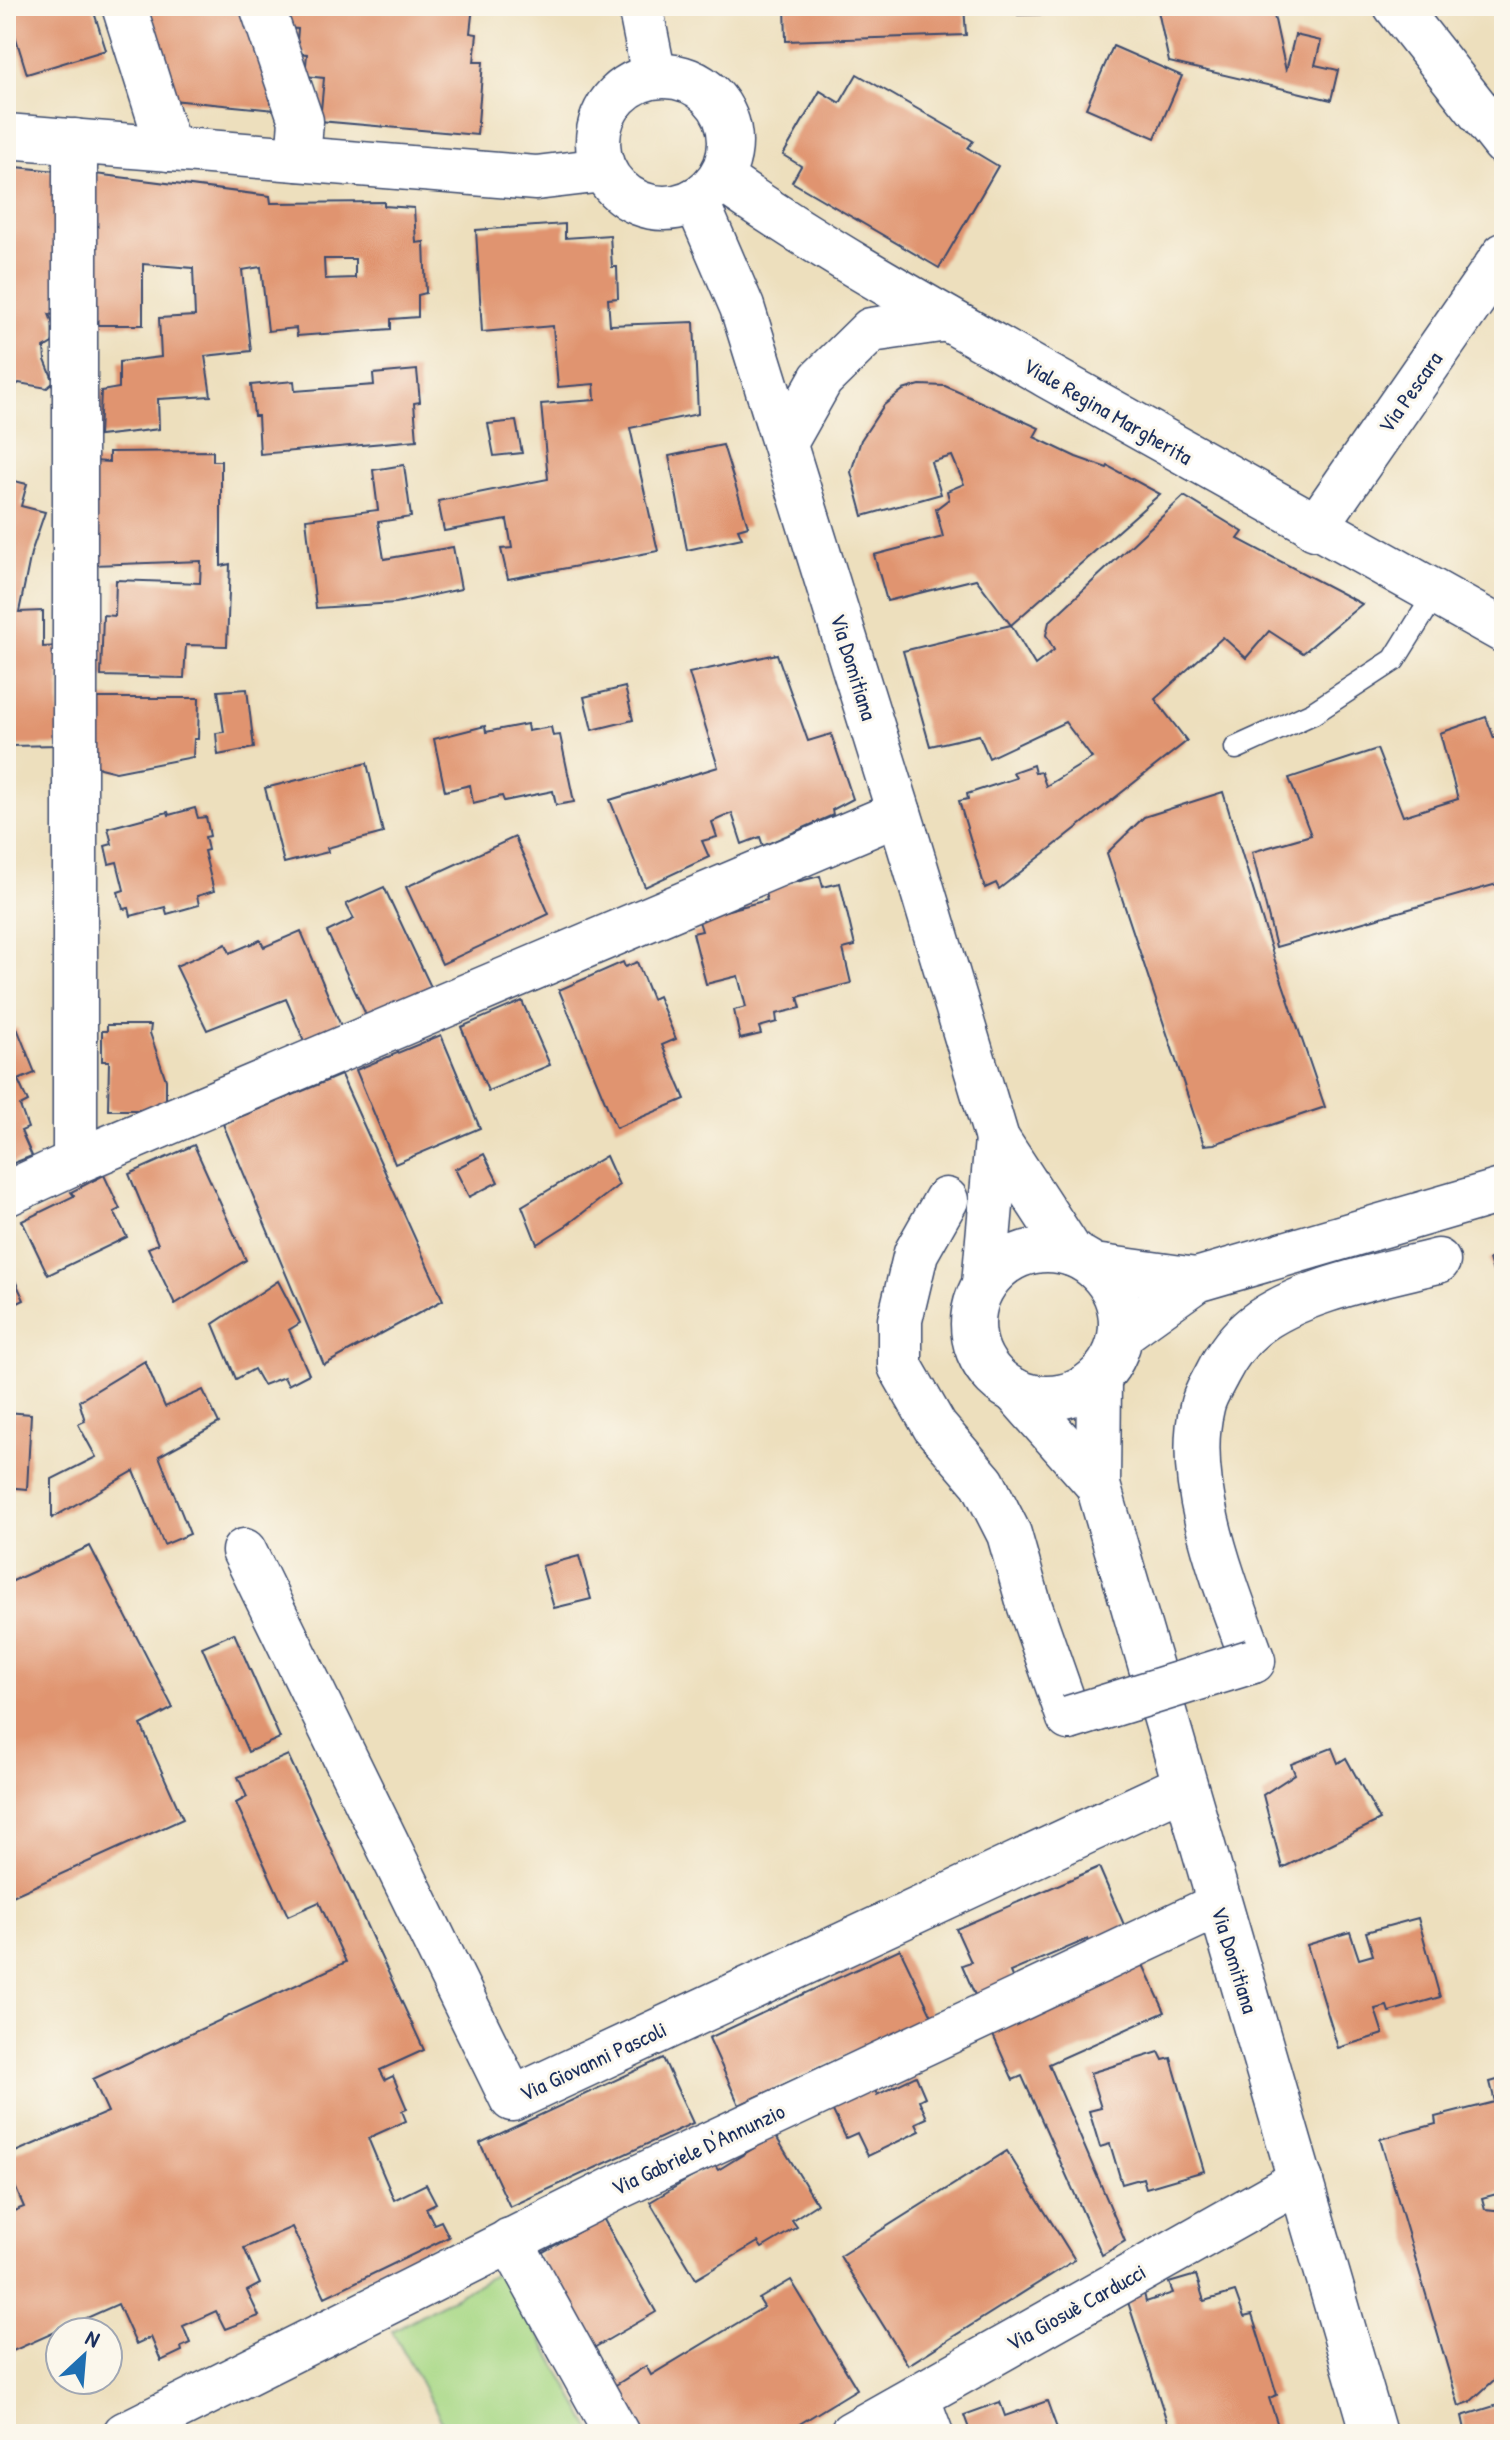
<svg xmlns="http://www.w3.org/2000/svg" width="1510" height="2440" font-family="'Patrick Hand',sans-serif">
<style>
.green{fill:#a8d886;stroke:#628472;stroke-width:2}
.building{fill:#e0946f;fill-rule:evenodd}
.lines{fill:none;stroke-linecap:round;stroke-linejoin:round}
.lane-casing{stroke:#3a496c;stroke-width:25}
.street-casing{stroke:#3a496c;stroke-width:47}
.secondary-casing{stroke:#3a496c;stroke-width:47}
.primary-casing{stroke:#3a496c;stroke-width:47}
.lane{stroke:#fff;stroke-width:22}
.street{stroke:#fff;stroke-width:44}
.secondary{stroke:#fff;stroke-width:44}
.primary{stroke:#fff;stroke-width:44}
.street-bridge-casing{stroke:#3a496c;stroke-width:47;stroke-linecap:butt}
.street-bridge{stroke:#fff;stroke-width:44}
.labels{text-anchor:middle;stroke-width:6;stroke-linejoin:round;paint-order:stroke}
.street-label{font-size:22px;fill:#1b2f5e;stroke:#fbf7ec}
</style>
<rect width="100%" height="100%" fill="#fbf7ec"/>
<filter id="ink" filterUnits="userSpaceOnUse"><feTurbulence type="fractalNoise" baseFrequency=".0125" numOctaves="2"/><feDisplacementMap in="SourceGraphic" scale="16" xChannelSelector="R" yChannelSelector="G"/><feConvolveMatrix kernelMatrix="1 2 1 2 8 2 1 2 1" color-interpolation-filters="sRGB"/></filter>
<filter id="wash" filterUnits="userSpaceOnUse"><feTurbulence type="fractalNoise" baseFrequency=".006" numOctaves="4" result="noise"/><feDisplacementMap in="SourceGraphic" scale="32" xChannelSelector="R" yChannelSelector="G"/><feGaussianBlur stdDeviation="1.8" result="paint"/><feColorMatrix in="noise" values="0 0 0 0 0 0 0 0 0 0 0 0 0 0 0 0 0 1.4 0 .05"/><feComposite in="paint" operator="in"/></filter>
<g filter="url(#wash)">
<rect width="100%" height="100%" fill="#eddfbd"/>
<!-- green -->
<polygon class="green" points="503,2270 594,2434 449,2434 392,2331"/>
<g id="blocks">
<!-- building -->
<g class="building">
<polygon points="6,6 92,6 106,50 27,74"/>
<polygon points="145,6 249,6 285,111 172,100"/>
<polygon points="289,6 473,6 470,33 477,34 474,62 483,62 477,135 320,121 324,78 305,76 307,54 296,53 298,29 287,28"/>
<polygon points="785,6 964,6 966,35 786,41"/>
<polygon points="1018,6 1090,6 1090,13 1018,15"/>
<polygon points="1157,6 1272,6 1286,71 1295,35 1321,41 1315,65 1338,70 1331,100 1169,62"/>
<polygon points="1113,46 1182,76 1155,138 1086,108"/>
<polygon points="857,74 973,141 968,148 998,166 939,268 792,182 801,166 783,155 820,91 840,103"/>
<polygon points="6,166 56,171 57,316 49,314 56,333 52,343 44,348 45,360 54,382 47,388 19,383 14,387 14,393 10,392 6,386"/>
<path d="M95 174 270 196 271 203 384 202V206L414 208 416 243 424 242 426 293 418 295V317L391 319V329L297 336 296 328 268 331 261 267 242 270 251 351 205 356 211 396 158 399 159 429 99 436 101 391 119 388V362L161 357 159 318 195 316 193 268 143 264V325H95ZM324 259H355V278L325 279Z"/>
<polygon points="565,224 565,238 610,235 612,267 617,267 618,298 608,299 610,325 694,322 698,414 630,428 658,551 508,579 501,549 512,548 507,520 444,531 438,501 548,479 541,404 595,400 594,384 558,387 553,326 482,332 476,230"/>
<polygon points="417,370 420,402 414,403 417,440 260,454 258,416 254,416 251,385 294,381 295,391 374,385 373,374"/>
<polygon points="920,385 945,386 1039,428 1034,437 1076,457 1107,468 1108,466 1160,494 1011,625 976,579 887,601 874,555 943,537 936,509 949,499 947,491 964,484 952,456 931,462 941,494 863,516 851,472 861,440 884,405 903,390"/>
<polygon points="516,421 522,453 494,456 488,424"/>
<polygon points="723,445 748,526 738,529 742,538 687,550 669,456"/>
<polygon points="213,451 213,461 221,461 221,566 230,564 227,646 186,645 184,678 101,676 103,615 115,616 116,580 200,583 201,561 93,565 93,461 109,462 109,452"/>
<polygon points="404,465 411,517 378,522 384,559 453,547 461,589 396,603 316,608 306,519 378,510 373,470"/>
<polygon points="6,479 27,484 21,506 45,512 31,553 19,612 43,611 43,647 59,646 59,745 10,746 8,678 6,678"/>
<polygon points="1184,496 1243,532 1238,539 1362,604 1303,653 1269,631 1246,658 1223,637 1155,699 1187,741 999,889 996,883 985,888 959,801 968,799 967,794 1016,778 1013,772 1033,765 1035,773 1041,772 1046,786 1092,758 1065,722 989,758 979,735 930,746 903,651 1011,625 1035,665 1054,650 1046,635 1049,622"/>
<polygon points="777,654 808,741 831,734 853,799 832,810 833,815 763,846 760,837 742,844 732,813 712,822 717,837 702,841 709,857 645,887 610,800 718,767 689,673"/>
<polygon points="625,687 633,720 592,730 584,697"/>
<polygon points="247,689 254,748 218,755 216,733 224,732 218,691"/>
<polygon points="94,698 199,698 198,739 194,739 193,757 116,772 100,768 93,762"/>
<polygon points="1486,717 1494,738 1504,736 1504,882 1276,947 1252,852 1311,835 1289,778 1377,749 1403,816 1458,799 1440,733"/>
<polygon points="527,724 528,731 551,727 553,736 560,735 574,802 556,805 553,791 504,801 502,796 473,803 470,785 445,791 434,739 485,726 486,732"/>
<polygon points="367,763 383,833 327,848 328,852 284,863 265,788"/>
<polygon points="1223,792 1274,958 1325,1107 1214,1144 1204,1145 1107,853 1144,817"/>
<polygon points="195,808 198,818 206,817 210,836 205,837 208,850 204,851 214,891 197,896 199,905 167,914 165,907 131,916 129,908 123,909 118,892 124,890 117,862 109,864 105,846 112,844 108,828 168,812 169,815"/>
<polygon points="515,837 549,914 442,964 406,887"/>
<polygon points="820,876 823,887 840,883 855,946 843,949 851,983 798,997 801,1008 776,1014 777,1022 759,1027 761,1034 740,1039 734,1010 746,1007 738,976 706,984 693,933 702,931 698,918 767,900 764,890"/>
<polygon points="384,887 431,987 367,1017 327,932 354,919 346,904"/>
<polygon points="301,931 341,1026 304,1041 286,999 207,1030 176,966 226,944 230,953 260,940 264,947"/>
<polygon points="623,962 625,967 637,962 652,999 658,996 676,1039 662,1045 685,1099 616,1128 559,990"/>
<polygon points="522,1001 550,1065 488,1091 461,1027"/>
<polygon points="107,1025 151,1025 150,1033 166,1080 166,1106 156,1110 108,1110 109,1061 102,1061 102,1031 107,1031"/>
<polygon points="17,1028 35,1073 18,1080 28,1102 20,1106 28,1128 21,1131 32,1156 6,1166 6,1032"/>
<polygon points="441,1035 480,1128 395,1164 356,1070"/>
<polygon points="341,1075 443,1300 324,1365 223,1124"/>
<polygon points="194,1145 246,1260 175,1304 148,1248 158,1244 129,1174"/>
<polygon points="484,1154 498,1182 469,1197 455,1169"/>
<polygon points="606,1156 619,1185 567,1225 537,1244 522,1206"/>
<polygon points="104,1175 120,1209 114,1212 127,1237 48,1275 22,1221 74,1196 71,1192"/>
<polygon points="1504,1254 1504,1304 1503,1304 1489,1259"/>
<polygon points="12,1274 24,1300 6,1309 6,1277"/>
<polygon points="278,1281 300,1323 289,1330 309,1374 288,1385 284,1377 263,1385 254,1369 236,1379 213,1324"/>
<polygon points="145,1361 165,1407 203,1390 219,1423 159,1456 190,1534 164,1545 134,1471 52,1518 52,1479 96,1457 78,1424 85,1421 79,1401"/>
<polygon points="6,1412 31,1414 27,1489 6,1487"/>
<polygon points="90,1546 173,1708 141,1725 183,1819 6,1899 6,1584"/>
<polygon points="579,1556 591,1599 554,1608 542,1566"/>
<polygon points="234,1633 280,1738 248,1752 202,1647"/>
<polygon points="1332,1748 1338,1763 1346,1758 1380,1820 1282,1868 1263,1795 1295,1774 1291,1764"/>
<polygon points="288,1755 424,2050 380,2070 385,2080 393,2076 407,2109 402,2111 406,2121 368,2138 394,2200 426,2184 436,2203 426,2208 434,2224 441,2221 449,2237 325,2297 292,2227 244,2248 260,2284 247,2291 259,2316 225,2329 216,2311 183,2326 190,2343 181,2347 182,2351 161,2361 151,2337 136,2344 118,2304 6,2354 6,2214 24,2207 6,2166 6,2156 108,2112 93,2079 346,1962 319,1902 288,1916 236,1803 247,1797 238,1777"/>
<polygon points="1099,1867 1128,1934 1092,1949 1088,1939 1010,1972 1015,1984 977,2000 962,1965 971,1962 956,1929"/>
<polygon points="1418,1918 1440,1997 1389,2012 1387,2006 1375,2009 1383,2034 1338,2048 1307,1945 1350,1932 1359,1959 1373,1955 1366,1932"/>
<polygon points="900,1949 932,2016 739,2105 709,2038"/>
<polygon points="1140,1958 1165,2012 1049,2064 1125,2241 1102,2255 1022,2076 1013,2080 989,2026"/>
<polygon points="1159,2052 1163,2060 1171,2058 1204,2171 1146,2188 1143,2178 1122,2184 1110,2144 1100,2147 1089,2111 1101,2108 1090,2073"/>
<polygon points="663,2058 693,2123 510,2207 480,2143"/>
<polygon points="916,2076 925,2097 919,2100 927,2118 916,2123 920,2131 868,2156 857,2133 846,2138 830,2105 873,2085 877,2095"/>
<polygon points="1504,2078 1504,2192 1482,2198 1485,2209 1504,2211 1504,2371 1470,2402 1459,2406 1380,2139 1436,2124 1435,2117 1495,2102 1490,2082"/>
<polygon points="775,2135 817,2204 792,2220 797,2227 762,2248 758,2242 696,2279 650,2202 714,2164 718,2170"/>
<polygon points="1007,2151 1075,2260 908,2365 840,2256"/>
<polygon points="603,2218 656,2312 592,2349 538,2255"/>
<polygon points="1196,2275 1204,2301 1235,2292 1244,2317 1252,2315 1277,2395 1269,2398 1280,2432 1277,2434 1171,2434 1127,2299 1144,2293 1146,2302 1173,2293 1169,2283"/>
<polygon points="791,2280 857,2389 783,2434 640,2434 611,2388 646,2366 651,2375 764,2307 759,2299"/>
<polygon points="1047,2401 1059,2434 971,2434 964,2415 1000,2402 1005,2416"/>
<polygon points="1504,2403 1504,2434 1466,2434 1462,2416"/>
</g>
</g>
</g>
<g filter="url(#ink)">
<use href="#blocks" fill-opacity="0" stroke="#3a496c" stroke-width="2"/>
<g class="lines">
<!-- lane casing -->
<g class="lane-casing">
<polyline id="lane" points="1236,748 1313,713 1394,660 1435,594"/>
</g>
<!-- street casing -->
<g class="street-casing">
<g id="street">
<polyline points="124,6 169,149"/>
<polyline points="262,6 301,121 298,159"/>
<polyline points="1396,6 1504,143"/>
<polyline points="6,136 536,178 603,170"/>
<polyline points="785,443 821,379 871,330 947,319"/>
<polyline points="1315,528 1504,255"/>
<polyline points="75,1162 75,141"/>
<polyline points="6,1194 75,1162 899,813"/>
<polyline points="946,1200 916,1253 900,1320 900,1366 935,1427 983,1483 1009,1534 1029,1604 1069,1718"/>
<polyline points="1094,1266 1196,1280"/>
<polyline points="1122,1333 1196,1280 1504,1190"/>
<polyline points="244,1551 512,2099 1184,1786"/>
<path d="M1253 1661C1227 1588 1183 1485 1202 1407 1204 1396 1212 1384 1217 1374 1226 1356 1239 1338 1254 1326 1299 1290 1382 1275 1438 1261"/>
<polyline points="510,2240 617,2434"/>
<polyline points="917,2397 931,2434"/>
<polyline points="125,2434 618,2187 1219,1905"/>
<polyline points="851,2434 1301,2180"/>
</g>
</g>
<!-- secondary casing -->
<g class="secondary-casing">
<path id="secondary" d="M720 178C824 251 937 313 1048 376 1199 462 1351 547 1504 631"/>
</g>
<!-- primary casing -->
<g class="primary-casing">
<g id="primary">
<polyline points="640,6 654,76"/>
<circle cx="664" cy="142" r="66"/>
<polyline points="696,200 742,307 909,845 997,1139 1072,1254"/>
<circle cx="1047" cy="1324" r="74"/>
<polyline points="984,1284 997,1139"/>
<polyline points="1099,1378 1098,1485 1374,2434"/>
<polyline points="1014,1390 1098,1485"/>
</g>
</g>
<!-- lane -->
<use href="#lane" class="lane"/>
<!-- street -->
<use href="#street" class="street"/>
<!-- secondary -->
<use href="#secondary" class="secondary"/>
<!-- primary -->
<use href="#primary" class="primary"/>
<!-- street-bridge casing -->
<g class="street-bridge-casing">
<polyline id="street-bridge" points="1069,1718 1253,1661"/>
</g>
<!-- street-bridge -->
<use href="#street-bridge" class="street-bridge"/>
</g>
</g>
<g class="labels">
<!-- street labels -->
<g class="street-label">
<text transform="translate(1410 392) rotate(-55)" y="8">Via Pescara</text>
<text transform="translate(1108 411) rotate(30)" y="8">Viale Regina Margherita</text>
<text transform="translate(854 667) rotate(73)" y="8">Via Domitiana</text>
<text transform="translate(1235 1960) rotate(73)" y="8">Via Domitiana</text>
<text transform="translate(593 2061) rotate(-25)" y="8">Via Giovanni Pascoli</text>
<text transform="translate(698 2149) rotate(-25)" y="8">Via Gabriele D'Annunzio</text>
<text transform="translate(1076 2307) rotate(-29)" y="8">Via Giosuè Carducci</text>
</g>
</g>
<!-- margin -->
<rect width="1510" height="2440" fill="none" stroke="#fbf7ec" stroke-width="32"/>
<!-- north arrow -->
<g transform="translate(84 2356) rotate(26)"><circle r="38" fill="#fbf7ec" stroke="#a1a7b3" stroke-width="2"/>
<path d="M0-6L14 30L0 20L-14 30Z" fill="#1f6fb2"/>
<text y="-12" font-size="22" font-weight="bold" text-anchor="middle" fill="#1b2f5e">N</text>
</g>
</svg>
